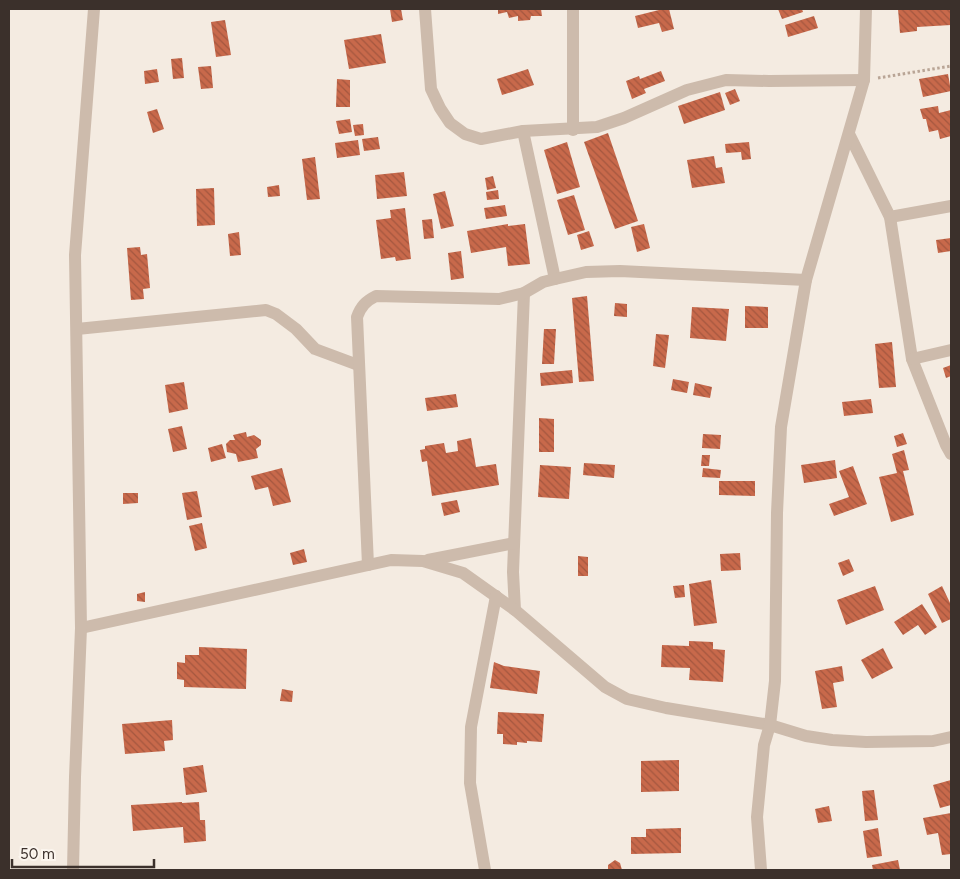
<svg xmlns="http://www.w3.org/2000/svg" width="960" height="879" font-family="Figtree,sans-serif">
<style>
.building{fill:url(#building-back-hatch)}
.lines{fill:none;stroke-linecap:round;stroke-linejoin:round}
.path{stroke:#b9a596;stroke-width:3;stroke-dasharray:2.5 2.5;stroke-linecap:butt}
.minor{stroke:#cdbbac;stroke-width:12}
.tertiary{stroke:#cdbbac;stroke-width:12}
</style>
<defs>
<pattern id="building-back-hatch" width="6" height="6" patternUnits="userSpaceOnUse" patternTransform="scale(1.25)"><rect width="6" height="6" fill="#c8694b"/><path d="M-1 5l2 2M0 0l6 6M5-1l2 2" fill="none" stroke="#a4573f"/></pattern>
</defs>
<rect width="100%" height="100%" fill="#f4ebe1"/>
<!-- building -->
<g class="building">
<polygon points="390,9 401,9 403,20 392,22"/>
<polygon points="498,9 541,9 542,16 531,16 530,20 518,21 518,16 509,18 507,12 498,14"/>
<polygon points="663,9 669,9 674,29 662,32 659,23 638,28 635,16"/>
<polygon points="778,9 802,9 803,12 782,19"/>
<polygon points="898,9 951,9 951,25 917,27 917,31 900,33"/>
<polygon points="814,16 818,28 788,37 785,25"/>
<polygon points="225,20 231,55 216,57 211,22"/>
<polygon points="381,34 386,63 349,69 344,40"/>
<polygon points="182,58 184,78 173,79 171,59"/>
<polygon points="211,66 213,88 201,89 198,67"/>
<polygon points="157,69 159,82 145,84 144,71"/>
<polygon points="528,69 534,85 502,95 497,79"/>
<polygon points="661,71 665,81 644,89 646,93 632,99 626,81 639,76 640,79"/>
<polygon points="948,74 951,91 923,97 919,79"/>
<polygon points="337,79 350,80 350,107 336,107"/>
<polygon points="735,89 740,101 730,105 725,93"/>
<polygon points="720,92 725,110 684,124 678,106"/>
<polygon points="938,106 939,113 951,110 951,136 940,139 938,130 929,132 926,119 923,119 920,109"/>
<polygon points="157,109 164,129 153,133 147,112"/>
<polygon points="350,119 352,132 339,134 336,121"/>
<polygon points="363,124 364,135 355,136 353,125"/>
<polygon points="608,133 638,221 615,229 584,142"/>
<polygon points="378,137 380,149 364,151 362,139"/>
<polygon points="358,140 360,155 337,158 335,143"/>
<polygon points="567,142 580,187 557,194 544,150"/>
<polygon points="749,142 751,159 742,160 741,152 726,153 725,144"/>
<polygon points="714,156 716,168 722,167 725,183 692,188 687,160"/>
<polygon points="315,157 320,199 307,200 302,159"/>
<polygon points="404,172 407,196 377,199 375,175"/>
<polygon points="493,176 496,188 487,190 485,178"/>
<polygon points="279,185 280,196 268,197 267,187"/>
<polygon points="214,188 215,225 197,226 196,189"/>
<polygon points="498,190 499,199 487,200 486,192"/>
<polygon points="445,191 454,226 441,229 433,194"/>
<polygon points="574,195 585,230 568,235 557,200"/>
<polygon points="505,205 507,216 486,219 484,208"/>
<polygon points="405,208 411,259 396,261 395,257 381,259 376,220 391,218 390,210"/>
<polygon points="432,219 434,238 424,239 422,220"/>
<polygon points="508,224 508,226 525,224 530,264 508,266 506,247 471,253 467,231"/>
<polygon points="644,224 650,248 637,252 631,227"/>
<polygon points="589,231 594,246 581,250 577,235"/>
<polygon points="239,232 241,255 230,256 228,234"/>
<polygon points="951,238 951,251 938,253 936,240"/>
<polygon points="140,247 141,255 147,254 150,288 143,289 144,299 131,300 127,248"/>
<polygon points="461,251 464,278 451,280 448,253"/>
<polygon points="587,296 594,381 579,382 572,298"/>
<polygon points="615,303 627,304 627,317 614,316"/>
<polygon points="745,306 768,307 768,328 745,328"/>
<polygon points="692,307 729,309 726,341 690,338"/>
<polygon points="544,329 556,329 554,364 542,364"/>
<polygon points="656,334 669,335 665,368 653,366"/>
<polygon points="892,342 896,387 879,388 875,344"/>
<polygon points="951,365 951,376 946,378 943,368"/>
<polygon points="572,370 573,383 541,386 540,373"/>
<polygon points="673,379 689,382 687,393 671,390"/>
<polygon points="184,382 188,409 169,413 165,385"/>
<polygon points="695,383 712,387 710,398 693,395"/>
<polygon points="456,394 458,407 427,411 425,398"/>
<polygon points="871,399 873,413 844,416 842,402"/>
<polygon points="539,418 554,419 554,452 539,452"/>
<polygon points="182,426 187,449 173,452 168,429"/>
<polygon points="246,432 247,437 254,435 261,440 261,445 256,449 258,458 238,462 236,454 227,452 226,444 230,440 235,440 233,435"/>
<polygon points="903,433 907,444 897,447 894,436"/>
<polygon points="703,434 721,435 720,449 702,448"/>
<polygon points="471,438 476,467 496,464 499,485 432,496 427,461 422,462 420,450 425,449 425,446 444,443 446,453 458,451 457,441"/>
<polygon points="222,444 226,458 211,462 208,448"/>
<polygon points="904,450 909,470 903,471 914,515 891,522 879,477 897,473 892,454"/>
<polygon points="702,455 710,455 709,466 701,466"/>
<polygon points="835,460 837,478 804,483 801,465"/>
<polygon points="584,463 615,465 614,478 583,475"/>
<polygon points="540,465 571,467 569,499 538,497"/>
<polygon points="853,466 867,504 834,516 829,504 849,497 839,471"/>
<polygon points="282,468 291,502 273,506 268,487 255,490 251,476"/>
<polygon points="703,468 721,470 720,478 702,477"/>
<polygon points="719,481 755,481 755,496 719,495"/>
<polygon points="197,491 202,517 187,520 182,493"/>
<polygon points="123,493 138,493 138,503 123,504"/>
<polygon points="457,500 460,512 444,516 441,503"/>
<polygon points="202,523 207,548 195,551 189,526"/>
<polygon points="304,549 307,562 293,565 290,553"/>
<polygon points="740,553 741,570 721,571 720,554"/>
<polygon points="578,556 588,557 588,576 578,576"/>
<polygon points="849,559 854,571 843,576 838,563"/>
<polygon points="711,580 717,623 694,626 689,584"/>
<polygon points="684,585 685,597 675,598 673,586"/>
<polygon points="875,586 884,610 846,625 837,600"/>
<polygon points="942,586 951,605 951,619 942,623 928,594"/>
<polygon points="145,592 145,602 137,601 137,594"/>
<polygon points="922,604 937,627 925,635 918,625 903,635 894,622"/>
<polygon points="689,641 713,642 713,649 725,650 723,682 689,680 690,668 661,667 662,645 689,646"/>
<polygon points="199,647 247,649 246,689 184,687 184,680 177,679 177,662 185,663 185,655 199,655"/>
<polygon points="883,648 893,668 872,679 861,660"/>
<polygon points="494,662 504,666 540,671 537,694 490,688"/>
<polygon points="842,666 844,681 833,683 837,707 822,709 815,671"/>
<polygon points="282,689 293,691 292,702 280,701"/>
<polygon points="498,712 544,714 542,742 527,741 527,743 517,742 517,745 503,744 503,734 497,734"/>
<polygon points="172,720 173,740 164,741 165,751 125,754 122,724"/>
<polygon points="679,760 679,791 641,792 641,761"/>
<polygon points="203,765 207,792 186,795 183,768"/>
<polygon points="951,780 951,805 940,808 933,785"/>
<polygon points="874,790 878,820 865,821 862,791"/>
<polygon points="182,802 182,803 199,802 200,820 205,820 206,841 184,843 183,827 133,831 131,805"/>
<polygon points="829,806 832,821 818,823 815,809"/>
<polygon points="951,813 951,854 942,855 938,833 927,835 923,818"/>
<polygon points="681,828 681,853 631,854 631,837 646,837 646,829"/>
<polygon points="878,828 882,856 867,858 863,831"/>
<polygon points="615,860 620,863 622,870 608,870 608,865"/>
<polygon points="898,860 900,870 873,870 872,865"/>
</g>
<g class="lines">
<!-- path -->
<polyline class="path" points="878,78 951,66"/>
<!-- minor -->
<g class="minor">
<polyline points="425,9 431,89 440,108 450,123 465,134 481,139 523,131 597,127 624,118 687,90 726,80 769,81 864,80"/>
<polyline points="573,9 573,130"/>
<polyline points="523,131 555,279"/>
<polyline points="849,134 890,217 912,359 946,445 951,454"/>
<polyline points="890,217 951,206"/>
<polyline points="524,293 513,572 515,610 605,687 627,699 666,708 770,725 806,736 832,740 866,742 933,741 951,737"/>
<polyline points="77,329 266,310 276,314 296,329 315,349 358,365"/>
<polyline points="912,359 951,350"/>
<polyline points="428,560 514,543"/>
<path d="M368 565 357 317C361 306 366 301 376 296L499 299 524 293 543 282 555 279 586 272 620 271 806 280"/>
<polyline points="81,628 391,560 423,561 463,573 515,610"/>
<polyline points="73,870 75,777 81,628 75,255 94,9"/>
<polyline points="485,870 470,783 471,727 496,596"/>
</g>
<!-- tertiary -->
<polyline class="tertiary" points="761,870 757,817 764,745 770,725 775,681 777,513 781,427 806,280 864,80 866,9"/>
</g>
<!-- border -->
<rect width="960" height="879" fill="none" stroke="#3b302b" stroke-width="20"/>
<!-- scale -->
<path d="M12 859v8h142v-8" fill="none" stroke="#3b302b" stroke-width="2.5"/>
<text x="20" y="859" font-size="15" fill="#3b302b" stroke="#fbf5ee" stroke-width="4" paint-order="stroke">50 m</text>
</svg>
